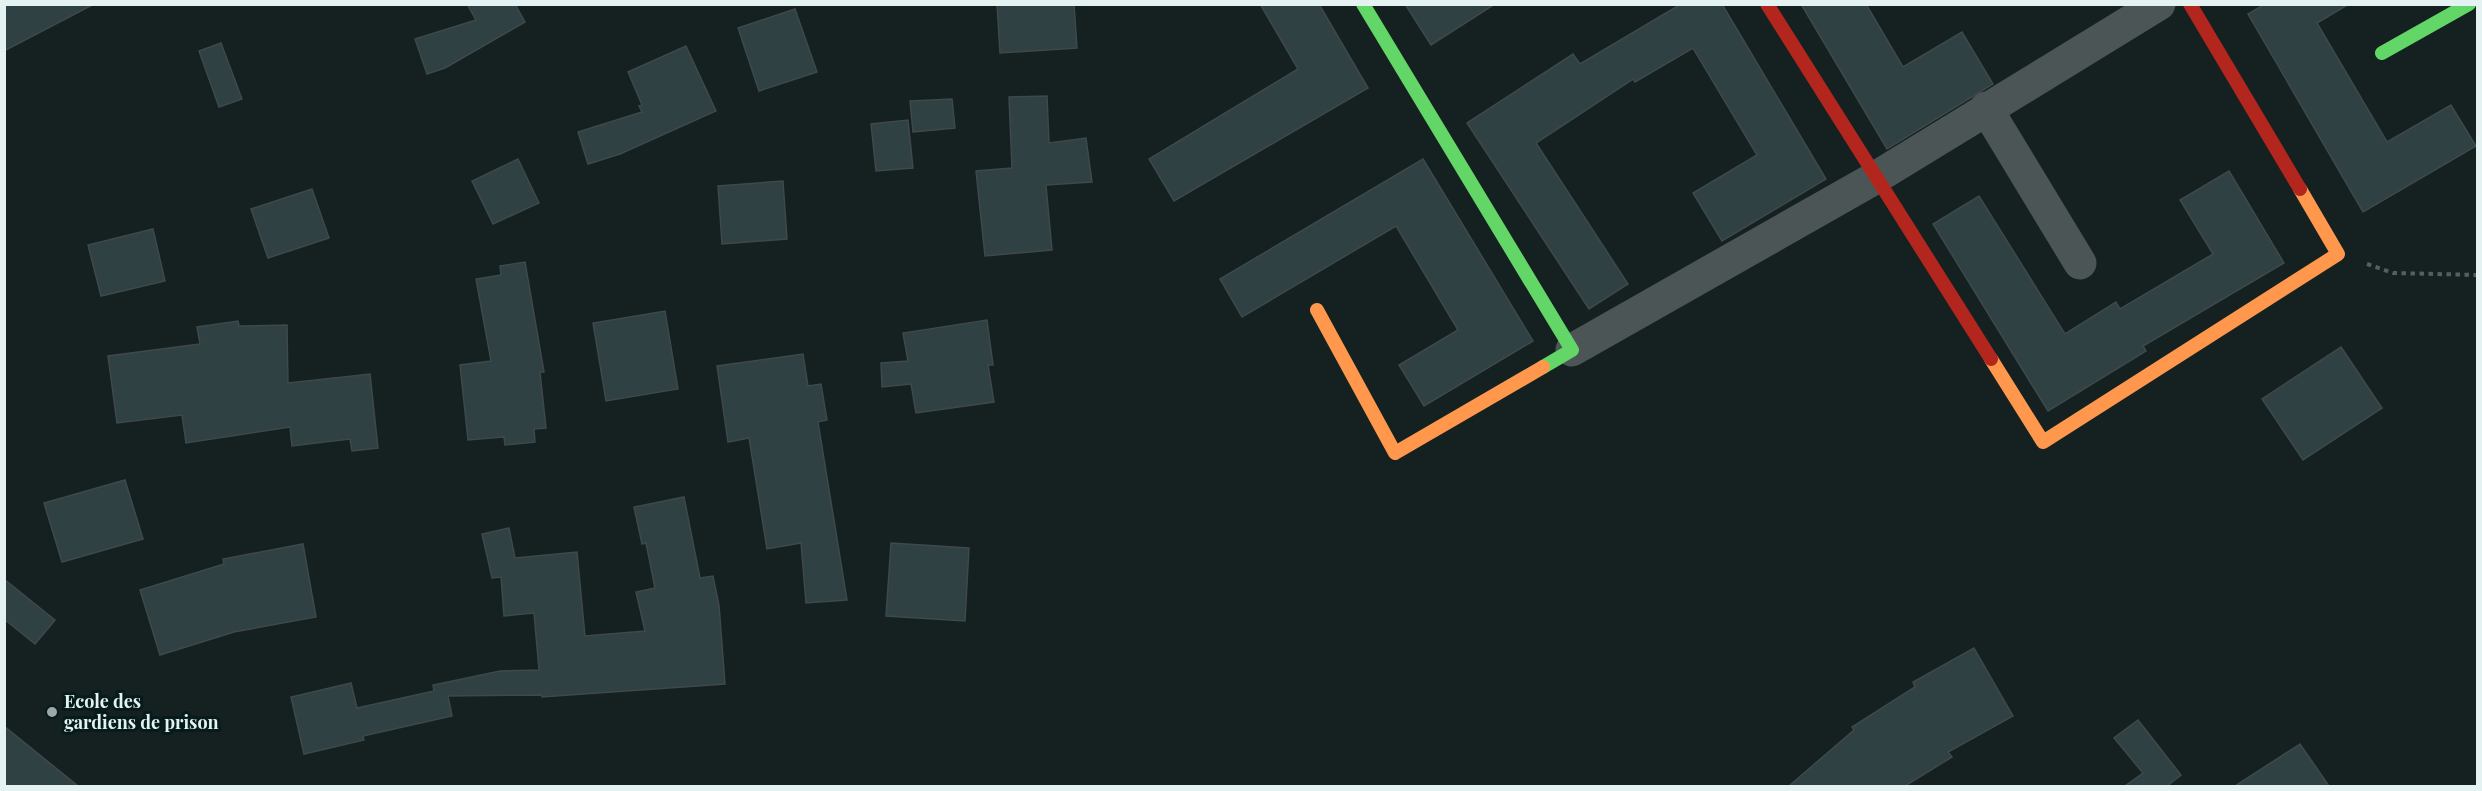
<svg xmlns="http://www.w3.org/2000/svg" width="2482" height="791" font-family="'Playfair Display',serif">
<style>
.building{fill:#304143;stroke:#3f484a;stroke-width:1.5}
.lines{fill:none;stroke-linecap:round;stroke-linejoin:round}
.path{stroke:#565e5e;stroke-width:4;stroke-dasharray:4.5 4.5;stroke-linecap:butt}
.street{stroke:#4c5555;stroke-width:33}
.fast{stroke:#63d668;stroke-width:14}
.slow{stroke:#ff974d;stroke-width:14}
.jam{stroke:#b3261e;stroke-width:14}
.poi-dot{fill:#9ca8a8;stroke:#061b1c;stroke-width:2}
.labels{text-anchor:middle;stroke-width:6;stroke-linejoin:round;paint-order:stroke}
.poi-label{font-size:18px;font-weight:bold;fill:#e5f2f2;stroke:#061b1c;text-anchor:start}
</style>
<rect width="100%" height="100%" fill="#152020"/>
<!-- building -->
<g class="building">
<polygon points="4,4 94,4 4,51"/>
<polygon points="467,4 515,4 525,22 445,68 427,74 415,39 476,20"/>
<polygon points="997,4 1074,4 1077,48 1000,53"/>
<polygon points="1260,4 1319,4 1368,88 1174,201 1149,159 1298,69"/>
<polygon points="1405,4 1495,4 1431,45"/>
<polygon points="1681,4 1722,4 1826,179 1722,241 1693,193 1757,155 1693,48 1635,82 1633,79 1536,143 1628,284 1589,309 1467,123 1573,54 1580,64"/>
<polygon points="1801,4 1866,4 1903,67 1962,32 1993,84 1887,149"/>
<polygon points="2265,4 2349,4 2317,23 2387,142 2451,105 2476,146 2363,212 2248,14"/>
<polygon points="795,9 817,72 759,91 738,28"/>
<polygon points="221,43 242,99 219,107 199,51"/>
<polygon points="686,46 716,111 620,154 588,164 578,132 642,112 639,106 642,105 628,72"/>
<polygon points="1047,96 1049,143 1086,138 1092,182 1046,185 1052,250 985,256 976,171 1012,168 1009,97"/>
<polygon points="952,99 955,128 913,132 910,101"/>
<polygon points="908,120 913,168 876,171 871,124"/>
<polygon points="518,159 539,203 493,224 472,181"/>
<polygon points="1423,159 1533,341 1424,406 1399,365 1458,330 1396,226 1242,317 1220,279"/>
<polygon points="2229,171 2284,263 2143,346 2146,351 2048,411 1933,224 1979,196 2065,334 2116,302 2120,309 2213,254 2180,200"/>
<polygon points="783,181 787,239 722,244 718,186"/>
<polygon points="312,189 329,238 268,258 251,209"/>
<polygon points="153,229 165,281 101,296 88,245"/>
<polygon points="525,262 544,372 540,372 546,428 534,429 535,442 505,445 504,437 468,440 460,365 491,361 476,279 501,275 500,266"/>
<polygon points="665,311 678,389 606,401 593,323"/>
<polygon points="987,320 993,365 988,365 994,402 916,413 911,384 882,387 881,363 908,361 903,333"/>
<polygon points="238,321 239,326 287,325 288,383 370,374 378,448 352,451 350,439 292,446 290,427 186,443 182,415 117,423 108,356 200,344 197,327"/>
<polygon points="2341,347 2382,408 2303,460 2262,399"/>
<polygon points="803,354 808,386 821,384 827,420 818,422 847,600 806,603 801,543 767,549 749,438 728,442 717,366"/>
<polygon points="125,480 143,539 62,562 44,503"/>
<polygon points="684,497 700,578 713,576 719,605 725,684 542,697 542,695 448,696 452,716 363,736 364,740 304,754 291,697 351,683 357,708 434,691 433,685 500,671 539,670 534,613 504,616 501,577 492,578 482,534 509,528 515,558 577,552 585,636 645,631 636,592 655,588 646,543 642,544 634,507"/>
<polygon points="891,543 969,548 965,621 886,616"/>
<polygon points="303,544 316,617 234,632 160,655 140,590 224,564 223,559"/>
<polygon points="4,579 55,620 35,644 4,619"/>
<polygon points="1974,648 2013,716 1948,752 1952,757 1905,786 1789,786 1854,730 1852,727 1915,687 1913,682"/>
<polygon points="2138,720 2181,775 2167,786 2125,786 2143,773 2114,738"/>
<polygon points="4,726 78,786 4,786"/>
<polygon points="2300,744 2329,786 2235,786"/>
</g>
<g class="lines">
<!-- path -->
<polyline class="path" points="2367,264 2393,273 2478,275"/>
<!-- street -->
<g class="street">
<polyline points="1986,108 2080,263"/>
<polyline points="1572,350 1875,178 2159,4"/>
</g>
<!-- fast -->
<g class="fast">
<polyline points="1363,4 1572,350 1543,367"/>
<polyline points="2382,53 2469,4"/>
</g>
<!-- slow -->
<g class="slow">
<polyline points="1317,310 1395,453 1543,367"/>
<polyline points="1991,359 2043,442 2338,254 2300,189"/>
</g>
<!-- jam -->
<g class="jam">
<polyline points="1767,4 1991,359"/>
<polyline points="2190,4 2300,189"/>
</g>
</g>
<!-- markers -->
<circle class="poi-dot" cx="52" cy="712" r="6"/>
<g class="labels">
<!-- poi labels -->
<g class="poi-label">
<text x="64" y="708">Ecole des<tspan x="64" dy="21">gardiens de prison</tspan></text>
</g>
</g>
<!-- border -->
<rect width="2482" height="791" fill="none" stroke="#e5f2f2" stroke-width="12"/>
</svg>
